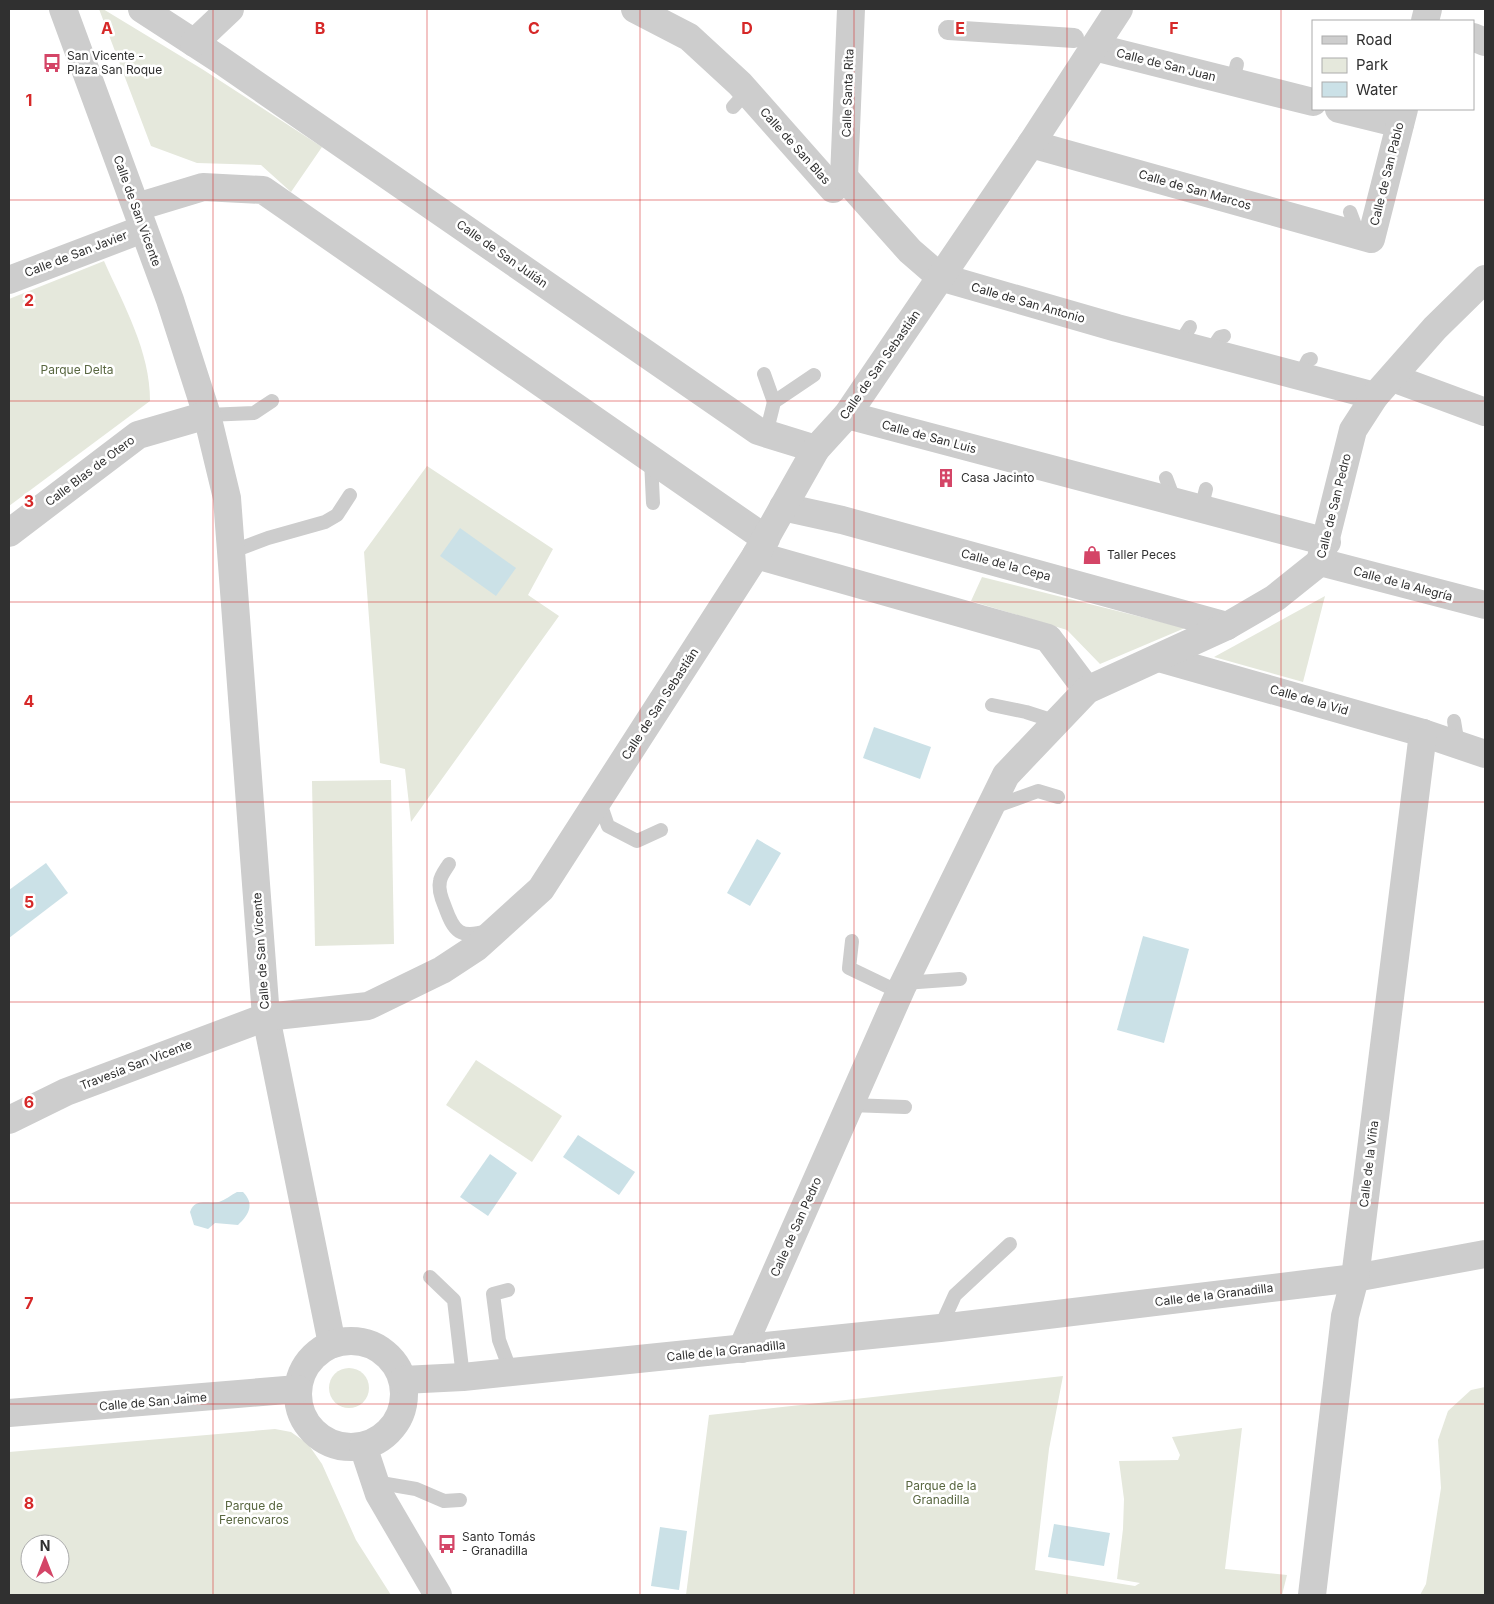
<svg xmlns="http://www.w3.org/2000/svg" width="1494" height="1604" font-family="Inter,sans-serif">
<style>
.green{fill:#e5e8dc;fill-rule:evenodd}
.water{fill:#cbe1e7}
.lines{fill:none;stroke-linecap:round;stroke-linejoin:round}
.service{stroke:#cdcdcd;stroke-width:14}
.pedestrian{stroke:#cdcdcd;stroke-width:20}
.minor{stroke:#cdcdcd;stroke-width:28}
.grid{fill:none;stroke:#d62828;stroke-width:1;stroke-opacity:0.55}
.labels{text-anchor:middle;stroke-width:5;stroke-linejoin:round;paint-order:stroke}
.poi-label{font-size:12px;fill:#303030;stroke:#fff;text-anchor:start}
.street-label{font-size:12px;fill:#303030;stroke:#fff}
.park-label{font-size:12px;fill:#596741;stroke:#fff}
.grid-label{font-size:16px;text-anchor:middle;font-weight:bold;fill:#d62828;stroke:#fff;stroke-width:5;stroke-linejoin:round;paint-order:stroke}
</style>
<rect width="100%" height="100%" fill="#fff"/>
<!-- green -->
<g class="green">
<polygon points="99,9 103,9 202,69 322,147 291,192 261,165 197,163 151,146"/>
<path d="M104 261C124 306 150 351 150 401L9 506V299Z"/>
<polygon points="427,466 553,549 528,595 559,616 411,822 405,769 380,763 364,552"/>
<polygon points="982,577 1185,628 1100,664 1067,630 971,601"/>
<polygon points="1325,596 1303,682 1214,657"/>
<polygon points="391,780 394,944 315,946 312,781"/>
<polygon points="476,1060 562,1116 532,1162 446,1105"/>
<circle cx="349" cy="1388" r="20"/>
<polygon points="1063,1376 1049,1449 1035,1570 1135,1586 1140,1583 1117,1579 1123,1529 1124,1499 1119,1461 1178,1460 1180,1455 1172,1437 1242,1428 1225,1569 1287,1575 1282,1595 686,1595 709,1415"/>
<polygon points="1485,1387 1485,1595 1420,1595 1426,1584 1441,1488 1438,1440 1448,1411 1471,1390"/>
<path d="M275 1429 291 1432 308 1444 322 1464 356 1540 391 1595H9V1452ZM30 1544H60V1574H30Z"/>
</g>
<!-- water -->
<g class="water">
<polygon points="460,528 516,568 496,596 440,556"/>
<polygon points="874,727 931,747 920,779 863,758"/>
<polygon points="757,839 781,853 750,906 727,893"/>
<polygon points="46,863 68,893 9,938 9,890"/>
<polygon points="1143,936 1189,949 1164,1043 1117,1030"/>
<polygon points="578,1135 635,1172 619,1195 563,1157"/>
<polygon points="490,1154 517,1173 488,1216 460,1197"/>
<path d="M237 1192H243C255 1204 249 1215 238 1225L215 1223 208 1229 194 1225 190 1212C195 1198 207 1204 219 1202 225 1200 231 1195 237 1192Z"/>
<polygon points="1054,1524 1110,1533 1104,1566 1048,1557"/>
<polygon points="660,1527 687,1531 679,1590 651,1586"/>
</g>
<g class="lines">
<!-- service -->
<g class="service">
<polyline points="1237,64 1234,76 1239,83"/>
<polyline points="733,107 743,96 741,88"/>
<polyline points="1350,212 1359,236"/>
<polyline points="1174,343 1183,338 1190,327"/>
<polyline points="1204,350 1212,349 1220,337 1224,336"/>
<polyline points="764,374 774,402"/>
<polyline points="1297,375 1303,370 1308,360 1311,359"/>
<polyline points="207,415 254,413 272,401"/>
<polyline points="766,434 774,402 814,375"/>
<polyline points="651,460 653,503"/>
<polyline points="1166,478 1175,502"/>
<polyline points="1206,489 1203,501 1210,511"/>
<polyline points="231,552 268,538 325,522 337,515 350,495"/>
<polyline points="992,705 1026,712 1057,722"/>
<polyline points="1454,721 1458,745"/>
<polyline points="599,800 608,826 637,841 661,830"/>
<polyline points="991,808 1038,791 1058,797"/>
<path d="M449 864C446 869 441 875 440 881 438 889 442 900 445 907 454 932 460 939 487 931"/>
<polyline points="852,941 849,968 899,992"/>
<polyline points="904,983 960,979"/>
<polyline points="850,1105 905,1107"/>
<polyline points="430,1277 454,1300 463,1377"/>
<polyline points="508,1290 493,1294 499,1340 511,1372"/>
<polyline points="940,1328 955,1295 1010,1244"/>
<polyline points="375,1482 416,1489 444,1501 460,1500"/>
</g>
<!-- pedestrian -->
<polyline class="pedestrian" points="948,30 1074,38"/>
<!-- minor -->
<g class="minor">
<polyline points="63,9 170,300 207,415 227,498 266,1017 332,1344"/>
<polyline points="142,9 219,59 758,431 816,449"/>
<polyline points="635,9 689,37 740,84 833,189 844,177 910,251 940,277 1117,328 1375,396"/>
<polyline points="1425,21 1428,9"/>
<polyline points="1473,37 1485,42"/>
<polyline points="194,43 230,9"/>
<polyline points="1094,47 1313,102"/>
<polyline points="1339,109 1400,124"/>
<polyline points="1031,144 1371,239 1404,109"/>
<polyline points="844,177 851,9"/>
<polyline points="137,207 203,187 263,190 766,539"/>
<polyline points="9,280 143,229"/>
<polyline points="1393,378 1485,412"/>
<polyline points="847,415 1327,542"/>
<polyline points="783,507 842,520 1227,626"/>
<polyline points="9,533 138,435 207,415"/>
<polyline points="756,555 1048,638 1087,690"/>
<polyline points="1320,562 1485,605"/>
<polyline points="1159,658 1423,733 1485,754"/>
<polyline points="9,1120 66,1092 266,1017 368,1006 442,970 477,947 541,889 756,555 816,449 847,415 1031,144 1119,9"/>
<circle cx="351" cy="1394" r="53"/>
<polyline points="742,1349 902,987 1006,775 1087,690 1227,626 1275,598 1320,562 1353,430 1375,396 1435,328 1485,279"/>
<polyline points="403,1380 463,1377 940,1328 1355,1278 1485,1254"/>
<polyline points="9,1413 298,1389"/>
<polyline points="363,1446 379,1494 438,1595"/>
<polyline points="1312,1595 1345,1316 1355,1278 1423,733"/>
</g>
</g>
<!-- grid -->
<path class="grid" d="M213 9V1595M427 9V1595M640 9V1595M854 9V1595M1067 9V1595M1281 9V1595M9 200H1485M9 401H1485M9 602H1485M9 802H1485M9 1002H1485M9 1203H1485M9 1404H1485"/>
<!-- icons -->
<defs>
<g id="bus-bare" transform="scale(1.5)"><path d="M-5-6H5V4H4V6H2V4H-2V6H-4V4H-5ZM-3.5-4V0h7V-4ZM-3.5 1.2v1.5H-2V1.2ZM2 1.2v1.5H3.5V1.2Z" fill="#d44567" stroke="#fff" stroke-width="2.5" paint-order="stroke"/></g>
<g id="building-bare" transform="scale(1.5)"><path d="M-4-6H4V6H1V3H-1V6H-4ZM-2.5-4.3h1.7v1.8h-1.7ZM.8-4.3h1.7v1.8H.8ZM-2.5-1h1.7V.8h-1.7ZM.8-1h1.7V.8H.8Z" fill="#d44567" stroke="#fff" stroke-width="2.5" paint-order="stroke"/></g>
<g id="shop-bare" transform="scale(1.5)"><path d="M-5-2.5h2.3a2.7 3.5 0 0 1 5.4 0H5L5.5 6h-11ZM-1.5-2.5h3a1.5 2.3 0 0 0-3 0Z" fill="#d44567" stroke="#fff" stroke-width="2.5" paint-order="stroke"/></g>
</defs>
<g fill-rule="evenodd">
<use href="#bus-bare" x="52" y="63"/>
<use href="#building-bare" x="946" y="478"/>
<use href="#shop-bare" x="1092" y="555"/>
<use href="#bus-bare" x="447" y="1544"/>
</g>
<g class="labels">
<!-- poi labels -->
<g class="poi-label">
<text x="67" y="60">San Vicente -<tspan x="67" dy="14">Plaza San Roque</tspan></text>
<text x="961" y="482">Casa Jacinto</text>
<text x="1107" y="559">Taller Peces</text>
<text x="462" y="1541">Santo Tomás<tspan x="462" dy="14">- Granadilla</tspan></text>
</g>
<!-- street labels -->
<g class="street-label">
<text transform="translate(1166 65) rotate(14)" y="4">Calle de San Juan</text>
<text transform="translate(848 93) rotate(-88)" y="4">Calle Santa Rita</text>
<text transform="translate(795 146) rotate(48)" y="4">Calle de San Blas</text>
<text transform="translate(1387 174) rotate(-76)" y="4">Calle de San Pablo</text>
<text transform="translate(1195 190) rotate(16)" y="4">Calle de San Marcos</text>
<text transform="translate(137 211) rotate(70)" y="4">Calle de San Vicente</text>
<text transform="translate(76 254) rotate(-21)" y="4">Calle de San Javier</text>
<text transform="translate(502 254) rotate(35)" y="4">Calle de San Julián</text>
<text transform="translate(1028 303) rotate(16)" y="4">Calle de San Antonio</text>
<text transform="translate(880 365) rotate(-55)" y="4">Calle de San Sebastián</text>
<text transform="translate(929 437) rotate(15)" y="4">Calle de San Luis</text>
<text transform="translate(90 471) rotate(-37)" y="4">Calle Blas de Otero</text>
<text transform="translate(1334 506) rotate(-76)" y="4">Calle de San Pedro</text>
<text transform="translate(1006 565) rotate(15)" y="4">Calle de la Cepa</text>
<text transform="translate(1403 584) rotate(15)" y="4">Calle de la Alegría</text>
<text transform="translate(1309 700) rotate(16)" y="4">Calle de la Vid</text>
<text transform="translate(660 704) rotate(-57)" y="4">Calle de San Sebastián</text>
<text transform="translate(261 951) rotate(-94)" y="4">Calle de San Vicente</text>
<text transform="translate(136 1065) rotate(-21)" y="4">Travesía San Vicente</text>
<text transform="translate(1369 1164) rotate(-83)" y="4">Calle de la Viña</text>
<text transform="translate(796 1227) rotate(-66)" y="4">Calle de San Pedro</text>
<text transform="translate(1214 1295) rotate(-7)" y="4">Calle de la Granadilla</text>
<text transform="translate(726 1351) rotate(-6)" y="4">Calle de la Granadilla</text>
<text transform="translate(153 1402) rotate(-5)" y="4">Calle de San Jaime</text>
</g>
<!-- park labels -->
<g class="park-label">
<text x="77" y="374">Parque Delta</text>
<text x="941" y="1490">Parque de la<tspan x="941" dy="14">Granadilla</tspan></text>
<text x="254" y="1510">Parque de<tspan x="254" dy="14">Ferencvaros</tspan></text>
</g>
</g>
<g class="grid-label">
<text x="107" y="34">A</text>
<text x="320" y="34">B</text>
<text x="534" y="34">C</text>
<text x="747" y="34">D</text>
<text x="960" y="34">E</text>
<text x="1174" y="34">F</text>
<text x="29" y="106">1</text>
<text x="29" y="306">2</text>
<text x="29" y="507">3</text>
<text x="29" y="707">4</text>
<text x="29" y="908">5</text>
<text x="29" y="1108">6</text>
<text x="29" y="1309">7</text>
<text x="29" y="1509">8</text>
</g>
<!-- border -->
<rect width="1494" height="1604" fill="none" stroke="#303030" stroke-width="20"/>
<!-- legend -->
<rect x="1312" y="20" width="162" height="90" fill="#ffffff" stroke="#acacac"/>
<rect x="1322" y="36" width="25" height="8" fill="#cdcdcd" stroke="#acacac"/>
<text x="1356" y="45" font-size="15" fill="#303030">Road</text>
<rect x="1322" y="58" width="25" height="15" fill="#e5e8dc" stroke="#acacac"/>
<text x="1356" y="70" font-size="15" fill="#303030">Park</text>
<rect x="1322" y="82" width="25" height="15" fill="#cbe1e7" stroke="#acacac"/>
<text x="1356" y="95" font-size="15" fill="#303030">Water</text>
<!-- north arrow -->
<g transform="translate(45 1559)"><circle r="24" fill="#ffffff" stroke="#acacac"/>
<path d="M0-4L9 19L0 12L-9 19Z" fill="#d44567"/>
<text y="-8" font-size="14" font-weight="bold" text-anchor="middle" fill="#303030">N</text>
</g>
</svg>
